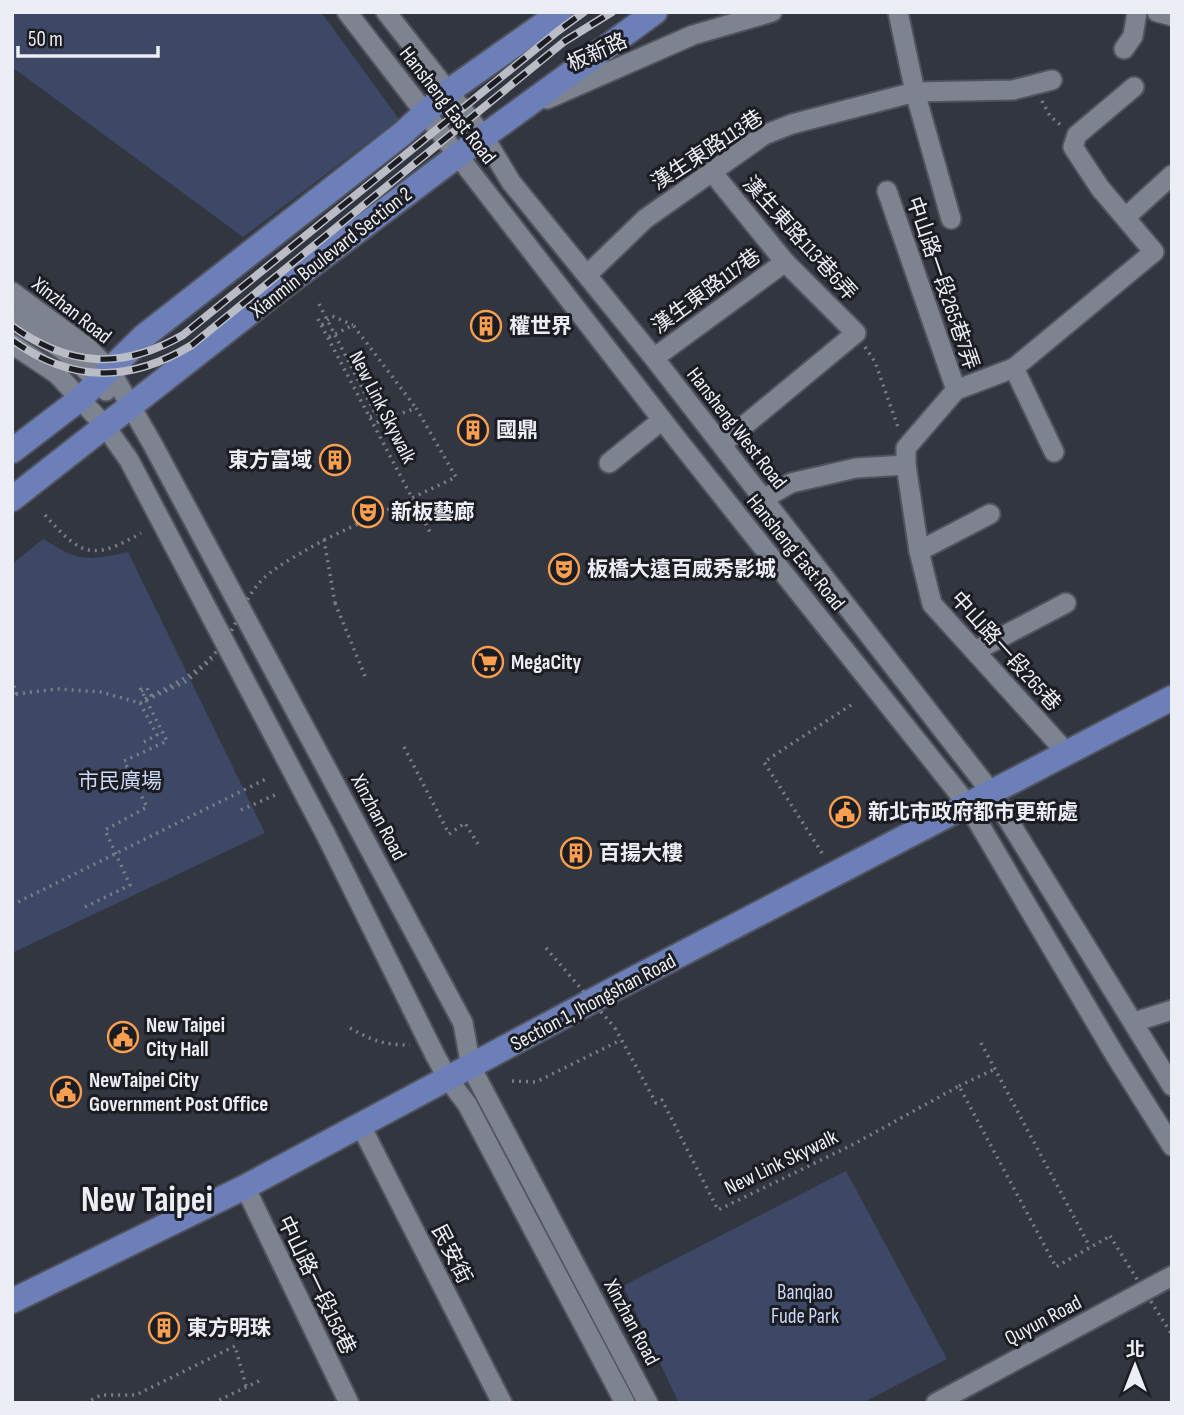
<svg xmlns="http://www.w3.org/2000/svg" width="1184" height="1415" font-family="'Sofia Sans Condensed','Noto Sans TC',sans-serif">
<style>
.green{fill:#3d4867}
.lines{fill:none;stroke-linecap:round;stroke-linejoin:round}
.minor-casing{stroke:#50535d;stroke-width:23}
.major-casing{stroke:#50535d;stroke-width:28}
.path{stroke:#7c7f89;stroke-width:3.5;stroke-dasharray:2 5;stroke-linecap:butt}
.minor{stroke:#7e8390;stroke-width:19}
.major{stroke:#6d7fb9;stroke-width:24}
.rail-casing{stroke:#babdc6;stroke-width:8}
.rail{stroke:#1b1d23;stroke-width:5;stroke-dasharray:16;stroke-linecap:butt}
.path-bridge{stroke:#7c7f89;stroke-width:3.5;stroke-dasharray:2 5;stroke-linecap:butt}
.labels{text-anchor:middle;stroke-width:6;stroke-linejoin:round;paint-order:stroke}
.street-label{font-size:21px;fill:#ebeef5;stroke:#1b1d23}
.poi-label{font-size:21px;font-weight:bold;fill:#ebeef5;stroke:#1b1d23;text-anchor:start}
.park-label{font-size:21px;fill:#cbd7f4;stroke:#1b1d23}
.town-label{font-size:35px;font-weight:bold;fill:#ebeef5;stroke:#1b1d23}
</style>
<rect width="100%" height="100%" fill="#323641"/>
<!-- green -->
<g class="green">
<polygon points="12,12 321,12 399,119 243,237 12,67"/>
<path d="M43 539C80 562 86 561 128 552L265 833 12 953V564Z"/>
<polygon points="846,1171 947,1359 862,1403 679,1403 623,1286"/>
</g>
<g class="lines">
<!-- minor casing -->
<g class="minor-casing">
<g id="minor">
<polyline points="347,12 677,439 968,805 1115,1055 1172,1146"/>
<polyline points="386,12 484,137 511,182 654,358 991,792 1172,1086"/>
<polyline points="898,12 915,92 951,219"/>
<polyline points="1157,12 1172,16"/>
<polyline points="1124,49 1133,36 1137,12"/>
<polyline points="547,99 693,35 772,12"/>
<polyline points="712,172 785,262 856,333 722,444"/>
<polyline points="887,191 956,390"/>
<polyline points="1126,217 1172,175"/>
<polyline points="587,275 645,219 764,135 792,124 915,92 1013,90 1052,80"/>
<polyline points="12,292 88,348 110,370 153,445 463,1023 471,1067 648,1403"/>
<polyline points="12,315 75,359 106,391"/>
<polyline points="12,344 57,374 105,426 129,460 326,835 435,1055 448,1079 467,1104 625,1403"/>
<polyline points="654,358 785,262"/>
<polyline points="1014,368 1054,452"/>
<polyline points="609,463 662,420"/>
<polyline points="763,499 791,483 856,468 906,465"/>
<polyline points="919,551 990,514"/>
<polyline points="975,651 1066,603"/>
<polyline points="1066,752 932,604 919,551 906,465 906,448 956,390 1014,368 1154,252 1100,188 1073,147 1077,135 1134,87"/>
<polyline points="1134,1022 1172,1010"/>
<polyline points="361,1126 502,1403"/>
<polyline points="245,1187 349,1403"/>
<polyline points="936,1403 1172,1276"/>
</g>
</g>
<!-- major casing -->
<g class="major-casing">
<g id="major">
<polyline points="12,451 80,399 143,337 402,134 449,91 561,12"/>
<polyline points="12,499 276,292 457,156 655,12"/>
<polyline points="12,1301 245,1187 618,987 1172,698"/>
</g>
</g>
<!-- path -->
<g class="path">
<polyline points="1042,101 1050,116 1063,127"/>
<polyline points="319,304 376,415"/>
<polyline points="318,319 431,534"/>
<polyline points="865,347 875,362 899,430"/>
<polyline points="370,417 381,413"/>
<path d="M45 515C81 556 93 561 141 533"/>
<polyline points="324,540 456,477 416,408 373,424"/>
<polyline points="335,603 365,676"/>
<polyline points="12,679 16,694 12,695"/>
<polyline points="141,691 147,688 152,697"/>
<polyline points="16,694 58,689 101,692 140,703 187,681 212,659"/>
<polyline points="140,703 157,735 140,744"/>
<polyline points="404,747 449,834 465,823 478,844"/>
<polyline points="241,810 275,795"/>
<polyline points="822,853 764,762 854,703"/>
<polyline points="12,905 268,778"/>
<path d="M350 1028C373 1041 384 1045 410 1045"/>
<polyline points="615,1028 656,1103 662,1100 718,1210 854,1144 959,1086 1056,1267 1110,1236"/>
<polyline points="981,1043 1090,1247"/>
<polyline points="512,1081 536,1082 621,1040"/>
<polyline points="959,1086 995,1069"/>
<polyline points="85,1403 101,1395 136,1395 235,1346 246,1386"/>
<polyline points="213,1403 259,1381"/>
</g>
<!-- minor -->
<use href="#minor" class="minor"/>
<!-- major -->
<use href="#major" class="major"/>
<!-- rail casing -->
<g class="rail-casing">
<g id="rail">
<path d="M12 326C69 367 122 370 183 335L558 31 584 12"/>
<path d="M12 340C72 383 129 383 192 345L565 41 612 12"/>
</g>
</g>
<!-- rail -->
<use href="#rail" class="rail"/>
<!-- path-bridge -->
<g class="path-bridge">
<polyline points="322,325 332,316 353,325"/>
<polyline points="329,337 353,325 416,408"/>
<path d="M145 699C180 681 204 671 227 638 240 618 246 595 264 578 276 566 308 549 324 540L335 603"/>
<polyline points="85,907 130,885 105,830 147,807 124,761 167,741 140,688"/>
<polyline points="546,948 615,1028"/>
<polyline points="1110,1236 1172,1335"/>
</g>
</g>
<!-- icons -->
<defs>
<g id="building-ring" transform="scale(1.575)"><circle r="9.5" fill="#1b1d23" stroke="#fa9f4f" stroke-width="1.5"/><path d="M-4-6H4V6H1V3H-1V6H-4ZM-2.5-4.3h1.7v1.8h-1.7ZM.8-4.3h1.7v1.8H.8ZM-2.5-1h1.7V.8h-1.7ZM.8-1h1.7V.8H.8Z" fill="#fa9f4f"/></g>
<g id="theatre-ring" transform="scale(1.575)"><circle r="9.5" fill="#1b1d23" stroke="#fa9f4f" stroke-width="1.5"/><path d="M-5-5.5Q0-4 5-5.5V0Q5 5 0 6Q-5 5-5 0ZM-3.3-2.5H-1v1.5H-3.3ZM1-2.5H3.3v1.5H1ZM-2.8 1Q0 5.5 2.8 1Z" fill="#fa9f4f"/></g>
<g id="supermarket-ring" transform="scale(1.575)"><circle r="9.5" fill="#1b1d23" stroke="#fa9f4f" stroke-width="1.5"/><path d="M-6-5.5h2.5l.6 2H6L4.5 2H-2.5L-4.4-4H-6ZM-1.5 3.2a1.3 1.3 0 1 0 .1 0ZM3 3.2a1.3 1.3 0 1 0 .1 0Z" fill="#fa9f4f"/></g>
<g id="civic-ring" transform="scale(1.575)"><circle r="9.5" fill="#1b1d23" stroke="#fa9f4f" stroke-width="1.5"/><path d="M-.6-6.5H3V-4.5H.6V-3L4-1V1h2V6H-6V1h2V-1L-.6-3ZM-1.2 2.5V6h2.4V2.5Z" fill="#fa9f4f"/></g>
</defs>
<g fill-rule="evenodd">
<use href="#building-ring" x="486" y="326"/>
<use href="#building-ring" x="473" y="430"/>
<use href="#building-ring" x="335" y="460"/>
<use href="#theatre-ring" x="368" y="512"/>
<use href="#theatre-ring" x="564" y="569"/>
<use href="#supermarket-ring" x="488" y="662"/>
<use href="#civic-ring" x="845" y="812"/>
<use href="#building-ring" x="576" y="853"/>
<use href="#civic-ring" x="123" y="1037"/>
<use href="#civic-ring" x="66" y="1092"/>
<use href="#building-ring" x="164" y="1328"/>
</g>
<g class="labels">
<!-- street labels -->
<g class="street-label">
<text transform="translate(597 52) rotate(-24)" y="7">板新路</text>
<text transform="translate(448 105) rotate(52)" y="7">Hansheng East Road</text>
<text transform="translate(707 150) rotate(-33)" y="7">漢生東路113巷</text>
<text transform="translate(800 238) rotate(48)" y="7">漢生東路113巷6弄</text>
<text transform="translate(331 252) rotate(-38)" y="7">Xianmin Boulevard Section 2</text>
<text transform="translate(943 283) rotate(71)" y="7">中山路一段265巷7弄</text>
<text transform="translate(706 291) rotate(-36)" y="7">漢生東路117巷</text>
<text transform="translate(72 310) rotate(38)" y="7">Xinzhan Road</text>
<text transform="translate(383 407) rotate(63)" y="7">New Link Skywalk</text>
<text transform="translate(737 428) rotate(52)" y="7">Hansheng West Road</text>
<text transform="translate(796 552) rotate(51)" y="7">Hansheng East Road</text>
<text transform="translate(1006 651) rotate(48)" y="7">中山路一段265巷</text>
<text transform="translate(379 817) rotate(62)" y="7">Xinzhan Road</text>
<text transform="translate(593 1002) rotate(-28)" y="7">Section 1, Jhongshan Road</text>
<text transform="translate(781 1162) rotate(-26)" y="7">New Link Skywalk</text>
<text transform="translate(452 1254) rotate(63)" y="7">民安街</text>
<text transform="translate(317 1285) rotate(64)" y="7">中山路一段158巷</text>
<text transform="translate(1043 1320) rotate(-28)" y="7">Quyun Road</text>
<text transform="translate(632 1322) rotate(62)" y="7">Xinzhan Road</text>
</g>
<!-- poi labels -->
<g class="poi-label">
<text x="509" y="333">權世界</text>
<text x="496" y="437">國鼎</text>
<text x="312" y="467" text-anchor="end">東方富域</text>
<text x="391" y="519">新板藝廊</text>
<text x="587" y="576">板橋大遠百威秀影城</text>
<text x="511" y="669">MegaCity</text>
<text x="868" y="819">新北市政府都市更新處</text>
<text x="599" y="860">百揚大樓</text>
<text x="146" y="1032">New Taipei<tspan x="146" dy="24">City Hall</tspan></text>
<text x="89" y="1087">NewTaipei City<tspan x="89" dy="24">Government Post Office</tspan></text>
<text x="187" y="1335">東方明珠</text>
</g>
<!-- park labels -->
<g class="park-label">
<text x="120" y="788">市民廣場</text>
<text x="805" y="1299">Banqiao<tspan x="805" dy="24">Fude Park</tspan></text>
</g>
<!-- town labels -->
<g class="town-label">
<text x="147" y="1211">New Taipei</text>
</g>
</g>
<!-- border -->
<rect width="1184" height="1415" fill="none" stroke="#ebeef5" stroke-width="28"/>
<!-- north arrow -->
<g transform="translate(1135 1366)" stroke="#1b1d23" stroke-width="5" paint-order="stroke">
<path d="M0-5L12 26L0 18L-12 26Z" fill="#ebeef5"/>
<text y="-10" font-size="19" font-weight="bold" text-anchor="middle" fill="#ebeef5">北</text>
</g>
<!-- scale -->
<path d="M18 46v10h140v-10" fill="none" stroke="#ebeef5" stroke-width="3.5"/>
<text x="28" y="46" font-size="21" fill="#ebeef5" stroke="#1b1d23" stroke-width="5" paint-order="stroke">50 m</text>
</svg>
